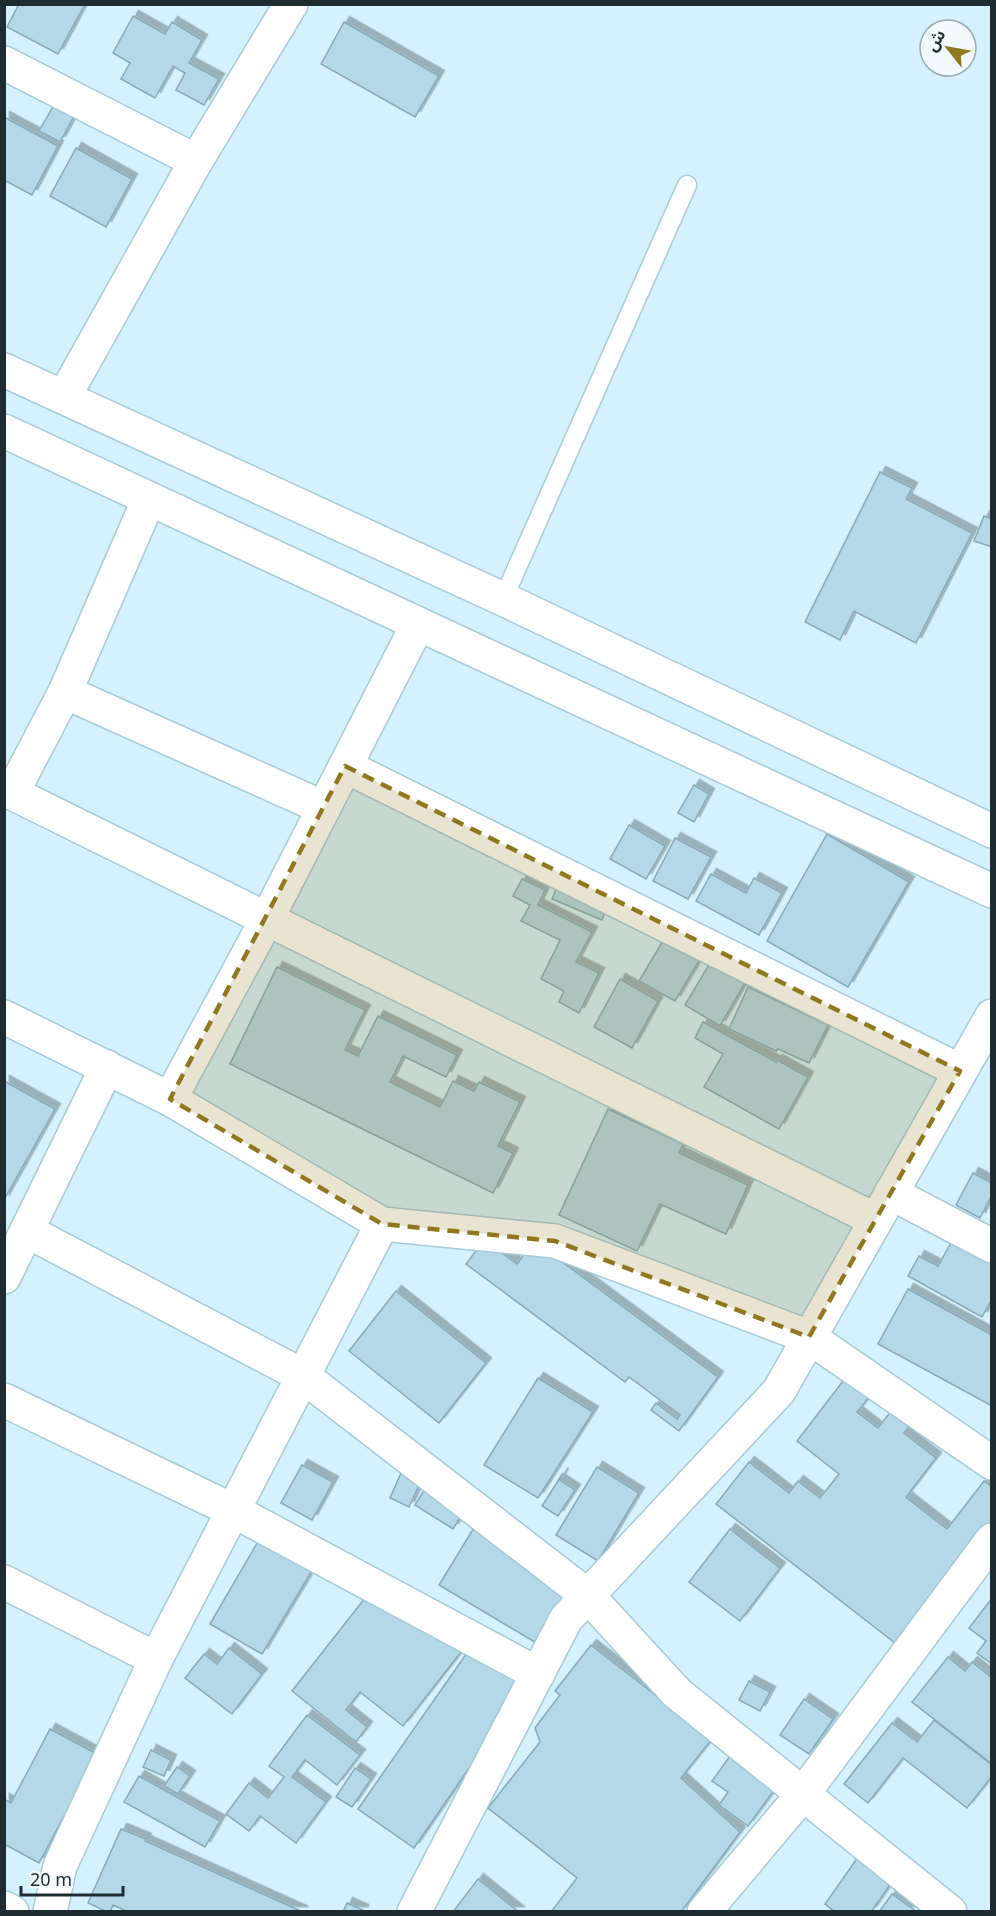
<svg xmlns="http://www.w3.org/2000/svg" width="996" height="1916" font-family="Georgia,'Noto Sans Arabic',serif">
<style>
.building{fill:#b4d8e7;stroke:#87a9b8;stroke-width:1.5;filter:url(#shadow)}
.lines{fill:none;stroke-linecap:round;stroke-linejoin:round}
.lane-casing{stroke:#a6cad9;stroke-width:21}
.street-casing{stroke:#a6cad9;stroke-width:36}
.secondary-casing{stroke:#a6cad9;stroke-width:36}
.lane{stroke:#fff;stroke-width:18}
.street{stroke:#fff;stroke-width:33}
.secondary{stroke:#fff;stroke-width:33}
.marked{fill:#8f781d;fill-opacity:0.2;stroke:#8f781d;stroke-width:4.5;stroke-dasharray:12 8;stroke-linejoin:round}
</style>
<defs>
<filter id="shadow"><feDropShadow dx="5.5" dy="-5.5" stdDeviation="0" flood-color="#0004"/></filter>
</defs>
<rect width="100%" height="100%" fill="#d4f1fd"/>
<!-- building -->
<g class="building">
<polygon points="19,4 85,4 58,54 7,27"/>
<polygon points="133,16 165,34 172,22 202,40 189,63 219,79 204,105 176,90 185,73 173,66 155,98 121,79 130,63 113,53"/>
<polygon points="344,22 439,76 415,117 321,64"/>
<polygon points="59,96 79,107 60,142 39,131"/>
<polygon points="4,117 58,146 32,195 4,180"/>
<polygon points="76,148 132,179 106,227 50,196"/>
<polygon points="880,472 912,488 906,499 972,533 916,643 854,611 840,640 805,622"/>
<polygon points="984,516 992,519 992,547 974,541"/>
<polygon points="694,785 709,794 694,822 678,813"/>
<polygon points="629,825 665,846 646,879 610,859"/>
<polygon points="827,834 909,882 848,987 767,941"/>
<polygon points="675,838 711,857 688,899 653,881"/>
<polygon points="711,874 746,893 754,878 782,893 759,935 696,901"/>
<polygon points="522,879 545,890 538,905 592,932 576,962 599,973 579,1013 559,1002 564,991 541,979 560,940 521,921 530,905 513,896"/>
<polygon points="560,880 609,902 602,920 552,899"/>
<polygon points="664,939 700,959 675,1001 639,981"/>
<polygon points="710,963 745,983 720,1026 685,1005"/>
<polygon points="277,967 365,1010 345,1050 358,1056 378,1016 457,1055 446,1077 403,1056 390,1082 440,1107 453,1081 474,1091 479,1082 520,1102 498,1146 513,1153 493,1193 230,1064"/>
<polygon points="620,979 658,1001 632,1048 594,1027"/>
<polygon points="748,987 828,1025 809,1063 778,1049 776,1051 729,1029"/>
<polygon points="703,1022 776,1062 777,1060 808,1077 779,1129 704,1087 723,1054 695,1038"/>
<polygon points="4,1081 55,1109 4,1200"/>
<polygon points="608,1109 683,1144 679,1153 748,1185 726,1234 660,1204 637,1251 559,1215"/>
<polygon points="973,1173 992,1183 992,1195 980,1218 956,1205"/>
<polygon points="484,1240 517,1264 534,1241 718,1377 679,1431 651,1410 656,1403 677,1419 680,1415 629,1377 625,1382 466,1264"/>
<polygon points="952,1241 992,1262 992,1299 982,1317 908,1276 919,1256 938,1266"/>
<polygon points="908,1289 992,1335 992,1406 878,1344"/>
<polygon points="396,1291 486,1363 439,1423 349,1351"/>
<polygon points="846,1377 870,1396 857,1412 878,1428 891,1411 910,1425 904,1433 936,1458 906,1497 947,1529 984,1481 992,1487 992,1538 904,1650 716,1504 749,1462 789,1493 798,1481 820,1498 839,1474 797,1441"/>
<polygon points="538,1378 593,1412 538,1498 484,1465"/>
<polygon points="406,1462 426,1470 409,1507 390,1498"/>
<polygon points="302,1465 333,1482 312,1520 281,1503"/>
<polygon points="597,1467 639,1493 598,1561 556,1535"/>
<polygon points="563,1473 560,1480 575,1490 558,1516 542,1506"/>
<polygon points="432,1477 470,1501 453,1529 415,1505"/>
<polygon points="475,1526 574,1585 538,1644 439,1585"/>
<polygon points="730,1529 780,1568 740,1621 689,1582"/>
<polygon points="260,1538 313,1569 262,1654 210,1624"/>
<polygon points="376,1584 461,1652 403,1726 360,1692 346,1710 367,1727 356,1742 292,1691"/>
<polygon points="992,1598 992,1664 977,1653 986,1641 969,1628"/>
<polygon points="478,1637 533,1675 414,1848 358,1809"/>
<polygon points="591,1645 712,1739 681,1778 740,1832 681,1912 551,1912 577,1878 488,1808 540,1742 535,1728 560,1695 555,1691"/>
<polygon points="229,1648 262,1674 232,1714 185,1678 204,1654 217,1664"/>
<polygon points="948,1657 965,1671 972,1662 992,1678 992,1764 912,1702"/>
<polygon points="749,1681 770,1692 760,1711 739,1700"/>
<polygon points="804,1699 833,1719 809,1754 780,1735"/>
<polygon points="307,1715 360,1755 337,1785 305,1760 292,1777 326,1802 296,1843 260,1816 249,1831 226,1814 249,1783 268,1798 284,1777 269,1766"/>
<polygon points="934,1720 992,1765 992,1776 967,1808 903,1758 868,1803 844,1784 892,1723 917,1742"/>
<polygon points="50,1729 97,1754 39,1863 4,1844 4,1799 11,1803"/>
<polygon points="735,1749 780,1782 748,1826 719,1805 728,1792 712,1781"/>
<polygon points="151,1750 171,1760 164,1776 143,1767"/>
<polygon points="177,1767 190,1776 178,1794 164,1786"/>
<polygon points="355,1768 371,1779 352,1807 336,1797"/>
<polygon points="139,1776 220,1821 205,1847 124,1802"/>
<polygon points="121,1829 146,1839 145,1841 303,1912 128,1912 113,1905 110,1912 107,1912 88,1903"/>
<polygon points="858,1857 892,1882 871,1912 835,1912 825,1904"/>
<polygon points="478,1879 519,1912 453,1912"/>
<polygon points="892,1894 917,1912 879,1912"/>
<polygon points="347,1903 363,1910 363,1912 343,1912"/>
</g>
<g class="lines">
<!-- lane casing -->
<g class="lane-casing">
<polyline id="lane" points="503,599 687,185"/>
</g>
<!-- street casing -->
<g class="street-casing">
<g id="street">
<polyline points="4,63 196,161"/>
<polyline points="64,397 196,161 291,4"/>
<polyline points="65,692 324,808"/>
<polyline points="345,766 960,1071"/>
<polyline points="4,789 876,1220"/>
<polyline points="12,793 65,692 149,499"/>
<polyline points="4,1017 170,1099 382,1224 555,1241 809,1337 992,1463"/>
<polyline points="170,1099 267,919 418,624"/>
<polyline points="891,1193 992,1246"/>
<polyline points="27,1231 303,1376 588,1596 677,1693 950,1912"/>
<polyline points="4,1277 107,1067"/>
<polyline points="4,1400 234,1511 538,1674"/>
<polyline points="4,1582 156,1659"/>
<polyline points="50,1912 60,1866 156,1659 382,1224"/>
<polyline points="414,1912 566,1619 779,1391 992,1016"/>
<polyline points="704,1912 803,1794 992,1540"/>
</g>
</g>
<!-- secondary casing -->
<g class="secondary-casing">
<g id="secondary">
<polyline points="4,370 503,599 992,831"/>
<polyline points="4,431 992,891"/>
<polyline points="4,1908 12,1912"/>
</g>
</g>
<!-- lane -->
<use href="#lane" class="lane"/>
<!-- street -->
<use href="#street" class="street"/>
<!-- secondary -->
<use href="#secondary" class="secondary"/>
</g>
<!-- marked area -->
<path class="marked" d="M345 766 960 1071 809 1337 555 1241 382 1224 170 1099Z"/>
<!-- border -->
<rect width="996" height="1916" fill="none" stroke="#1e2c32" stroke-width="12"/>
<!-- north arrow -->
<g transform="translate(948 48) rotate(301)"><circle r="28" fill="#f3fafd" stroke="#9ea8ac" stroke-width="1.5"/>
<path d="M0-4.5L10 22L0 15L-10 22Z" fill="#8f781d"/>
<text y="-9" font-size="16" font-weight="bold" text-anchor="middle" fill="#1e2c32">ش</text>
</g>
<!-- scale -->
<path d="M21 1886v9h102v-9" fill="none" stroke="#1e2c32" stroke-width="3"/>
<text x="30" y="1886" font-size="18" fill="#1e2c32" stroke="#f3fafd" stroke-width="4.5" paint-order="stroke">20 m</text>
</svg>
